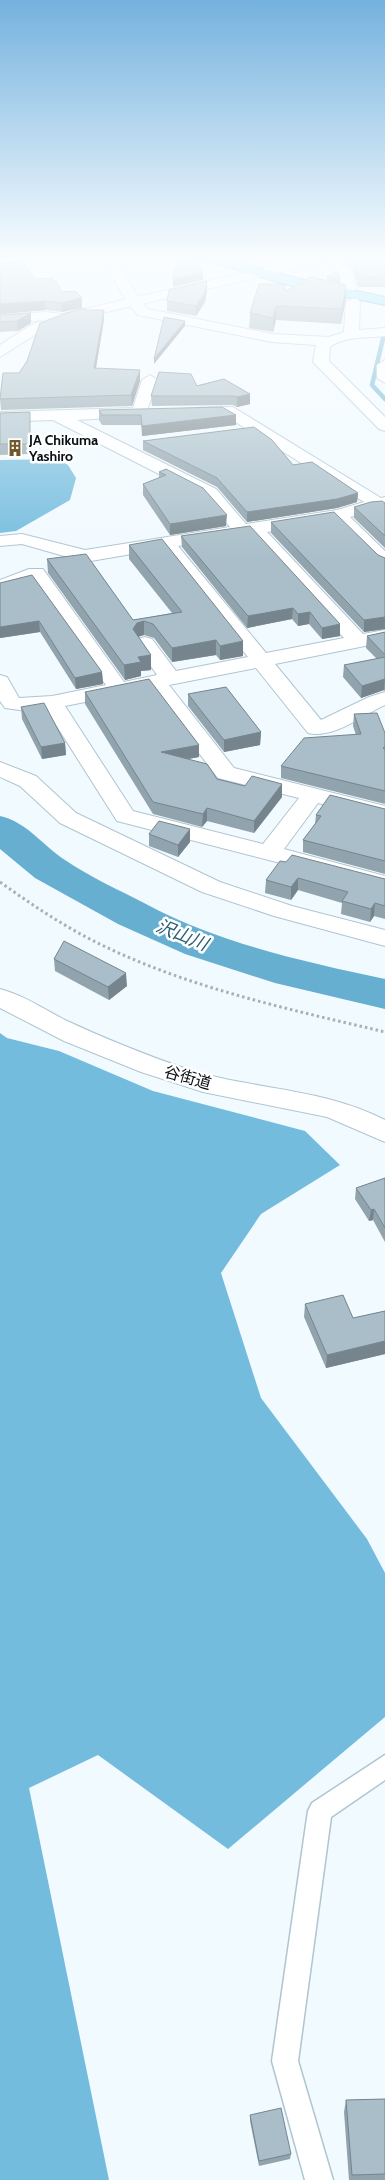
<svg xmlns="http://www.w3.org/2000/svg" width="385" height="2180" font-family="Cabin,'Noto Sans JP',sans-serif">
<style>
.forest{fill:#74bcde}
.lines{fill:none;stroke-linecap:round;stroke-linejoin:round}
.stream{stroke:#67afd0;stroke-width:4.5}
.river{fill:#67afd0;fill-rule:evenodd}
.service-casing{stroke:#afc5d0;stroke-width:3}
.minor-casing{stroke:#afc5d0;stroke-width:2}
.tertiary-casing{stroke:#afc5d0;stroke-width:2}
.secondary-casing{stroke:#afc5d0;stroke-width:2}
.trunk-casing{stroke:#3287aa;stroke-width:2}
.path{stroke:#a8b0b5;stroke-width:3;stroke-dasharray:2.5 3;stroke-linecap:butt}
.service{fill:#fff;fill-rule:evenodd}
.minor{fill:#fff;fill-rule:evenodd}
.tertiary{fill:#fff;fill-rule:evenodd}
.secondary{fill:#fff;fill-rule:evenodd}
.trunk{fill:#6cd2fc;fill-rule:evenodd}
.wall{fill:#91a3ad}
.shaded-wall{fill:#76858d}
.building{fill:#a9bec9;stroke:#76858d}
.labels{text-anchor:middle;stroke-width:5;stroke-linejoin:round;paint-order:stroke}
.far-poi-label{font-size:14px;font-weight:bold;fill:#091014;stroke:#fff;text-anchor:start}
.street-label{font-size:16px;fill:#091014;stroke:#fff}
.water-label{font-size:18px;font-style:italic;fill:#265d76;stroke:#fff}
</style>
<rect width="100%" height="100%" fill="#f1faff"/>
<!-- forest -->
<g class="forest">
<polygon points="57,459 68,465 76,478 70,500 16,531 0,533 0,460"/>
<polygon points="0,1033 7,1038 59,1051 153,1091 305,1131 340,1165 261,1214 221,1273 261,1398 367,1539 385,1573 385,1717 228,1849 98,1755 29,1788 109,2180 0,2180"/>
</g>
<g class="lines">
<!-- stream -->
<polyline class="stream" points="385,330 372,385 385,399"/>
<!-- river -->
<path class="river" d="M0 816C27 822 43 846 65 860 90 877 119 890 146 904 218 943 305 962 385 979V1009L275 983 185 954 118 924 35 878 0 849Z"/>
<!-- service casing -->
<g class="service-casing">
<polygon id="service" points="385,1755 385,1780 331,1817 298,2061 333,2180 305,2180 272,2061 308,1811 312,1803"/>
</g>
<!-- minor casing -->
<g class="minor-casing">
<g id="minor">
<path d="M99 255H113L140 300 148 309 272 334 329 337 344 332 346 302 353 298 358 299 360 302 359 330 385 328V336C368 338 344 336 330 347L329 361 385 417V431L379 429 316 365 313 362 316 345 272 342 138 315 127 302Z"/>
<polygon points="337,257 342,258 352,272 356,288 354,291 349,292 342,288 338,272 330,261"/>
<polygon points="46,312 68,315 70,318 63,322 46,320 0,323 0,315"/>
<polygon points="385,360 385,383 377,378 377,365"/>
<path d="M150 375 158 380 145 416 77 420 216 489 246 524 337 510 364 502 224 415 195 414 193 411 195 408 233 407 381 498 385 497V507L350 517 385 551V567L378 565 334 521 267 532 363 634 385 630V642L275 664 321 720 369 697 385 692V705C363 715 334 739 308 733L256 668 169 685 234 768 385 806V820L318 803 284 849 385 876V890L117 821 46 709 27 711 5 708 0 701V675L7 677 19 698 52 696 106 685 32 581 0 593V580L29 569H43L124 682 157 675 135 643 138 639 145 637 152 639 176 671 248 657 161 549 85 562 22 544 0 546V536L22 534 85 550 230 527 204 497 53 420 0 422V412L133 408 142 380ZM250 535 344 638 266 653 178 546ZM150 689 218 778 299 798 263 844 133 811 65 706Z"/>
<polygon points="0,762 36,776 76,813 220,882 292,906 385,930 385,946 274,916 202,892 60,823 20,786 0,777"/>
</g>
</g>
<!-- tertiary casing -->
<g class="tertiary-casing">
<path id="tertiary" d="M0 989C23 995 44 1009 65 1020 104 1038 143 1054 184 1068 250 1090 322 1087 385 1120V1142L327 1117 203 1092 141 1072 64 1041 0 1008Z"/>
</g>
<!-- secondary casing -->
<g class="secondary-casing">
<polygon id="secondary" points="320,255 345,255 338,259 67,321 41,331 0,357 0,345 31,325 58,315"/>
</g>
<!-- trunk casing -->
<g class="trunk-casing">
<polygon id="trunk" points="195,255 217,255 296,278 385,297 385,305 288,285 197,258"/>
</g>
<!-- path -->
<path class="path" d="M0 882C28 902 56 921 86 937 179 986 284 1008 385 1032"/>
<!-- service -->
<use href="#service" class="service"/>
<!-- minor -->
<use href="#minor" class="minor"/>
<!-- tertiary -->
<use href="#tertiary" class="tertiary"/>
<!-- secondary -->
<use href="#secondary" class="secondary"/>
<!-- trunk -->
<use href="#trunk" class="trunk"/>
</g>
<!-- wall -->
<g class="wall">
<polygon points="344,255 385,255 385,287 358,287 354,272 344,258"/>
<polygon points="0,264 34,279 53,281 62,292 82,308 62,312 46,310 0,314"/>
<polygon points="327,277 340,280 340,283 346,299 341,324 276,320 273,332 249,328 250,313 286,291 326,281"/>
<polygon points="207,291 205,302 196,316 167,311 167,301"/>
<polygon points="86,310 104,320 96,368 140,381 132,406 1,410 0,399 19,373"/>
<polygon points="31,313 31,323 18,331 0,332 0,315"/>
<polygon points="224,379 250,404 237,407 233,405 152,406 151,396"/>
<polygon points="99,410 236,415 236,425 142,436 141,425 102,425 99,420"/>
<polygon points="30,412 30,454 0,455 0,413"/>
<polygon points="143,441 293,465 358,493 357,502 337,508 247,522 217,487 143,450"/>
<polygon points="166,469 226,526 170,535 143,495 143,484 159,478 159,472"/>
<polygon points="384,503 385,503 385,548 354,518 354,507"/>
<polygon points="271,522 385,558 385,629 364,632 271,533"/>
<polygon points="250,526 340,636 322,639 309,624 298,626 292,619 247,628 182,547 181,536"/>
<polygon points="129,545 243,656 220,660 216,655 172,662 154,638 144,635 138,637 151,655 151,670 141,671 141,676 125,680 48,573 47,559 133,620 172,613 129,559"/>
<polygon points="0,583 102,672 103,684 76,689 40,632 0,638"/>
<polygon points="385,632 385,691 384,690 361,698 343,677 344,665 377,659 366,648 367,636"/>
<polygon points="85,692 199,757 188,759 217,779 245,786 282,784 282,797 254,833 207,821 202,827 153,814 85,704"/>
<polygon points="188,694 261,732 260,745 224,752 188,706"/>
<polygon points="21,707 65,743 66,755 42,759 22,719"/>
<polygon points="354,714 385,733 385,804 281,778 281,766 356,735 353,726"/>
<polygon points="385,809 385,874 303,852 303,840 315,824 316,815"/>
<polygon points="190,829 190,842 178,857 149,846 149,834"/>
<polygon points="286,862 385,879 385,919 374,916 370,922 341,914 342,903 298,890 291,900 265,893 266,880"/>
<polygon points="54,959 127,986 109,1000 55,971"/>
<polygon points="385,1178 385,1242 373,1220 369,1221 355,1199 356,1188"/>
<polygon points="305,1304 353,1318 385,1311 385,1354 326,1368 304,1317"/>
<polygon points="385,2099 385,2180 349,2180 344,2112 346,2100"/>
<polygon points="250,2115 291,2154 290,2159 259,2166 250,2121"/>
</g>
<!-- shaded-wall -->
<g class="shaded-wall">
<polygon points="203,272 203,280 173,287 173,279"/>
<polygon points="207,281 207,291 205,302 196,316 196,306"/>
<polygon points="346,285 346,299 341,324 342,309"/>
<polygon points="82,298 82,308 62,312 61,303"/>
<polygon points="45,301 46,310 0,314 0,304"/>
<polygon points="276,306 276,320 273,332 273,318"/>
<polygon points="104,310 104,320 94,379 94,368"/>
<polygon points="31,313 31,323 18,331 17,321"/>
<polygon points="185,321 185,326 154,364 154,359"/>
<polygon points="140,370 140,381 132,406 131,395"/>
<polygon points="250,394 250,404 237,407 237,397"/>
<polygon points="236,415 236,425 142,436 142,426"/>
<polygon points="358,493 357,502 337,508 247,522 247,512"/>
<polygon points="227,515 226,526 170,535 170,524"/>
<polygon points="293,608 292,619 247,628 248,616"/>
<polygon points="310,612 309,624 298,626 298,614"/>
<polygon points="385,617 385,629 364,632 364,620"/>
<polygon points="39,621 40,632 0,638 0,627"/>
<polygon points="144,621 144,635 137,637 133,629 137,623"/>
<polygon points="340,624 340,636 322,639 322,628"/>
<polygon points="216,640 216,655 172,662 172,648"/>
<polygon points="243,641 243,656 220,660 220,646"/>
<polygon points="151,655 151,670 141,671 141,676 125,680 124,665 138,657"/>
<polygon points="102,672 103,684 76,689 75,678"/>
<polygon points="385,679 384,690 361,698 362,686"/>
<polygon points="261,732 260,745 224,752 224,740"/>
<polygon points="65,743 66,755 42,759 41,747"/>
<polygon points="199,745 199,757 161,764 161,752"/>
<polygon points="282,784 282,797 254,833 254,821"/>
<polygon points="207,808 207,821 202,827 203,814"/>
<polygon points="190,829 190,842 178,857 178,845"/>
<polygon points="298,878 298,890 291,900 291,887"/>
<polygon points="375,903 374,916 370,922 371,909"/>
<polygon points="126,973 127,986 109,1000 108,987"/>
<polygon points="374,1209 373,1220 369,1221 371,1210"/>
<polygon points="385,1341 385,1354 326,1368 327,1355"/>
</g>
<!-- building -->
<g class="building">
<polygon points="178,255 191,255 203,272 173,279"/>
<polygon points="349,255 385,255 385,278 358,277 354,262"/>
<polygon points="24,262 34,279 52,278 53,281 56,281 62,292 75,291 82,298 61,303 45,301 0,304 0,264"/>
<polygon points="337,271 340,280 327,277"/>
<polygon points="311,277 346,285 342,309 276,306 273,318 250,313 259,284 284,284 286,291"/>
<polygon points="207,281 205,292 196,306 167,301 169,290"/>
<polygon points="85,308 86,310 104,310 94,368 140,370 131,395 0,399 3,373 19,373 27,361 40,323 67,313"/>
<polygon points="31,313 17,321 0,322 0,315"/>
<polygon points="164,317 185,321 154,359"/>
<polygon points="159,372 191,374 197,386 224,379 250,394 237,397 233,396 151,396"/>
<polygon points="222,407 236,415 142,426 141,415 102,415 99,410"/>
<polygon points="30,412 30,444 0,444 0,413"/>
<polygon points="254,427 272,440 293,465 312,462 358,493 337,499 247,512 217,478 143,441"/>
<polygon points="166,469 203,488 227,515 170,524 143,484 166,475 159,472"/>
<polygon points="382,501 385,503 385,536 354,507 371,502"/>
<polygon points="334,512 378,555 385,558 385,617 364,620 271,522"/>
<polygon points="250,526 340,624 322,628 310,612 298,614 293,608 248,616 181,536"/>
<polygon points="162,539 243,641 220,646 216,640 172,648 153,624 144,621 137,623 133,629 151,655 138,657 141,662 124,665 47,559 86,554 133,620 182,612 129,545"/>
<polygon points="32,575 102,672 75,678 39,621 0,627 0,583"/>
<polygon points="385,632 385,655 367,636"/>
<polygon points="385,657 385,679 362,686 344,665"/>
<polygon points="149,679 199,745 161,752 207,764 217,779 245,786 252,776 282,784 254,821 207,808 203,814 153,802 85,692"/>
<polygon points="226,687 261,732 224,740 188,694"/>
<polygon points="44,703 65,743 41,747 21,707"/>
<polygon points="377,713 385,733 385,746 383,748 385,749 385,791 281,766 304,738 361,734 354,714"/>
<polygon points="330,795 385,809 385,861 303,840 321,816 316,815"/>
<polygon points="159,821 190,829 178,845 149,834"/>
<polygon points="292,855 385,879 385,906 375,903 371,909 342,901 348,892 298,878 291,887 266,880 280,861 286,862"/>
<polygon points="64,941 126,973 108,987 54,959"/>
<polygon points="385,1178 385,1228 374,1209 371,1210 356,1188"/>
<polygon points="343,1295 353,1318 385,1311 385,1341 327,1355 305,1304"/>
<polygon points="385,2099 385,2174 352,2175 346,2100"/>
<polygon points="281,2108 291,2154 259,2161 250,2115"/>
</g>
<!-- sky -->
<linearGradient id="sky" x2="0" y2="1"><stop stop-color="#74b2de"/><stop offset="0.46" stop-color="#f9fdff"/><stop offset="1" stop-color="#f9fdff" stop-opacity="0"/></linearGradient>
<rect width="385" height="560" fill="url(#sky)"/>
<!-- icons -->
<defs>
<g id="building-bare" transform="scale(1.35)"><path d="M-4-6H4V6H1V3H-1V6H-4ZM-2.5-4.3h1.7v1.8h-1.7ZM.8-4.3h1.7v1.8H.8ZM-2.5-1h1.7V.8h-1.7ZM.8-1h1.7V.8H.8Z" fill="#72582a" stroke="#fff" stroke-width="2.5" paint-order="stroke"/></g>
</defs>
<g fill-rule="evenodd">
<use href="#building-bare" x="15" y="448"/>
</g>
<g class="labels">
<!-- far-poi labels -->
<g class="far-poi-label">
<text x="29" y="445">JA Chikuma<tspan x="29" dy="16">Yashiro</tspan></text>
</g>
<!-- street labels -->
<g class="street-label">
<text transform="translate(188 1077) rotate(16)" y="6">谷街道</text>
</g>
<!-- water labels -->
<g class="water-label">
<text transform="translate(182 935) rotate(22)" y="6">沢山川</text>
</g>
</g>
</svg>
